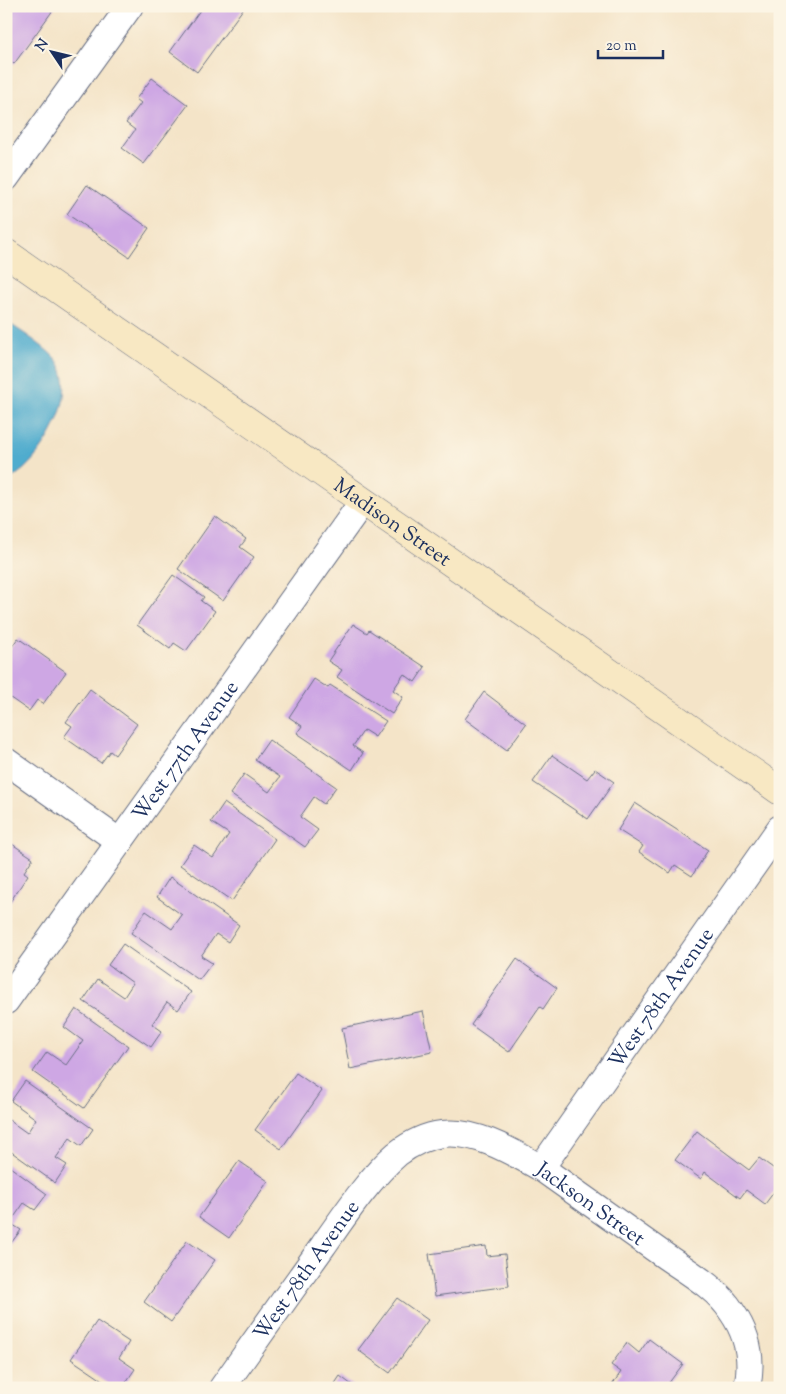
<svg xmlns="http://www.w3.org/2000/svg" width="786" height="1394" font-family="'Sorts Mill Goudy',serif">
<style>
.water{fill:#4facce;stroke:#356e96}
.building{fill:#cea7e4}
.lines{fill:none;stroke-linecap:round;stroke-linejoin:round}
.street-casing{stroke:#676e83;stroke-width:28}
.secondary-casing{stroke:#676e83;stroke-width:29}
.street{stroke:#fff;stroke-width:26}
.secondary{stroke:#f8e8c3;stroke-width:28}
.labels{text-anchor:middle;stroke-width:5;stroke-linejoin:round;paint-order:stroke}
.street-label{font-size:21px;fill:#1b2f5e;stroke:#fcf5e5}
</style>
<rect width="100%" height="100%" fill="#fcf5e5"/>
<filter id="ink" filterUnits="userSpaceOnUse"><feTurbulence type="fractalNoise" baseFrequency=".02" numOctaves="2"/><feDisplacementMap in="SourceGraphic" scale="10" xChannelSelector="R" yChannelSelector="G"/><feConvolveMatrix kernelMatrix="1 2 1 2 8 2 1 2 1" color-interpolation-filters="sRGB"/></filter>
<filter id="wash" filterUnits="userSpaceOnUse"><feTurbulence type="fractalNoise" baseFrequency=".0096" numOctaves="4" result="noise"/><feDisplacementMap in="SourceGraphic" scale="20" xChannelSelector="R" yChannelSelector="G"/><feGaussianBlur stdDeviation="1.12" result="paint"/><feColorMatrix in="noise" values="0 0 0 0 0 0 0 0 0 0 0 0 0 0 0 0 0 1.4 0 .05"/><feComposite in="paint" operator="in"/></filter>
<g filter="url(#wash)">
<rect width="100%" height="100%" fill="#f4e4c8"/>
<!-- water -->
<path class="water" d="M6 322C19 329 51 351 58 362 78 394 49 445 25 468 19 473 12 478 6 482Z"/>
<g id="blocks">
<!-- building -->
<g class="building">
<polygon points="7,6 56,6 14,64 6,58"/>
<polygon points="203,6 239,6 243,9 197,72 170,52"/>
<polygon points="152,78 188,105 144,164 122,148 135,130 126,123 141,103 136,99"/>
<polygon points="87,185 149,228 129,257 67,214"/>
<polygon points="215,516 246,539 240,547 254,557 223,601 178,569"/>
<polygon points="173,575 204,597 201,601 215,611 186,651 174,643 170,649 137,625"/>
<polygon points="353,624 367,633 369,630 425,667 415,682 404,674 393,690 403,697 392,714 337,677 342,670 328,661"/>
<polygon points="18,638 66,672 43,704 37,700 29,711 6,695 6,655"/>
<polygon points="314,679 328,688 330,685 386,721 375,737 364,730 353,746 363,753 352,770 297,733 302,726 289,717"/>
<polygon points="90,689 137,724 115,755 110,751 101,763 64,737 72,726 66,722"/>
<polygon points="484,692 526,724 507,750 465,719"/>
<polygon points="269,740 336,787 324,804 314,797 300,817 318,830 305,847 230,794 244,774 269,792 280,777 255,760"/>
<polygon points="552,755 587,779 595,769 614,782 588,819 533,782"/>
<polygon points="224,803 275,839 232,901 180,865 194,845 213,858 229,834 211,822"/>
<polygon points="635,803 708,850 692,876 675,865 670,873 639,852 643,846 618,830"/>
<polygon points="6,840 33,858 24,872 28,875 6,908"/>
<polygon points="170,877 239,925 228,942 216,934 201,956 212,963 199,980 131,933 146,911 172,929 182,915 157,897"/>
<polygon points="123,944 191,992 178,1010 167,1002 152,1024 162,1031 151,1047 83,1001 98,979 124,997 133,983 108,965"/>
<polygon points="517,959 557,988 543,1009 540,1007 509,1052 471,1025"/>
<polygon points="76,1009 128,1046 84,1108 33,1072 47,1052 66,1065 83,1041 64,1027"/>
<polygon points="423,1011 432,1052 350,1069 342,1028"/>
<polygon points="296,1073 322,1091 281,1149 255,1130"/>
<polygon points="25,1081 93,1129 81,1146 70,1138 56,1158 67,1165 55,1183 6,1148 6,1118 27,1133 36,1119 11,1101"/>
<polygon points="697,1131 749,1170 759,1158 780,1173 780,1184 765,1204 746,1190 740,1198 705,1172 701,1179 675,1160"/>
<polygon points="239,1161 268,1181 229,1238 199,1217"/>
<polygon points="6,1164 47,1194 35,1210 24,1203 10,1223 21,1230 8,1247 6,1246"/>
<polygon points="187,1241 215,1260 171,1322 144,1302"/>
<polygon points="486,1246 487,1256 505,1254 509,1286 435,1296 429,1254"/>
<polygon points="397,1298 428,1320 390,1373 358,1350"/>
<polygon points="97,1321 129,1342 119,1358 135,1369 122,1388 114,1388 71,1359"/>
<polygon points="649,1339 683,1364 665,1388 610,1388 621,1372 611,1365 627,1343 639,1353"/>
<polygon points="340,1376 356,1388 332,1388"/>
</g>
</g>
</g>
<g filter="url(#ink)">
<use href="#blocks" fill-opacity="0" stroke="#676e83" stroke-width="1"/>
<g class="lines">
<!-- street casing -->
<g class="street-casing">
<g id="street">
<polyline points="6,178 130,6"/>
<polyline points="6,761 120,842"/>
<path id="s1" d="M6 1001 363 501"/>
<path id="s2" d="M541 1168 780 828"/>
<path id="s3" d="M222 1388C256 1340 289 1293 323 1246 344 1216 370 1177 397 1154 410 1144 425 1136 442 1134 476 1130 512 1152 541 1168 582 1197 624 1227 665 1256 688 1272 717 1288 732 1312 748 1335 753 1361 747 1388"/>
</g>
</g>
<!-- secondary casing -->
<g class="secondary-casing">
<g id="secondary">
<path id="s4" d="M6 253 780 791"/>
</g>
</g>
<!-- street -->
<use href="#street" class="street"/>
<!-- secondary -->
<use href="#secondary" class="secondary"/>
</g>
</g>
<g class="labels">
<!-- street labels -->
<g class="street-label">
<text dy="7" stroke="none"><textPath href="#s4" startOffset="471">Madison Street</textPath></text>
<text dy="7" stroke="none"><textPath href="#s1" startOffset="308">West 77th Avenue</textPath></text>
<text dy="7" stroke="none"><textPath href="#s2" startOffset="208">West 78th Avenue</textPath></text>
<text dy="7" stroke="none"><textPath href="#s3" startOffset="510">Jackson Street</textPath></text>
<text dy="7" stroke="none"><textPath href="#s3" startOffset="145">West 78th Avenue</textPath></text>
</g>
</g>
<!-- margin -->
<rect width="786" height="1394" fill="none" stroke="#fcf5e5" stroke-width="25"/>
<!-- north arrow -->
<g transform="translate(52 52) rotate(305)" stroke="#fcf5e5" stroke-width="4" paint-order="stroke">
<path d="M0-4L9 19L0 12L-9 19Z" fill="#1b2f5e"/>
<text y="-8" font-size="14" font-weight="bold" text-anchor="middle" fill="#1b2f5e">N</text>
</g>
<!-- scale -->
<path d="M598 50v8h65v-8" fill="none" stroke="#1b2f5e" stroke-width="2.5"/>
<text x="606" y="50" font-size="15" fill="#1b2f5e" stroke="#fcf5e5" stroke-width="4" paint-order="stroke">20 m</text>
</svg>
